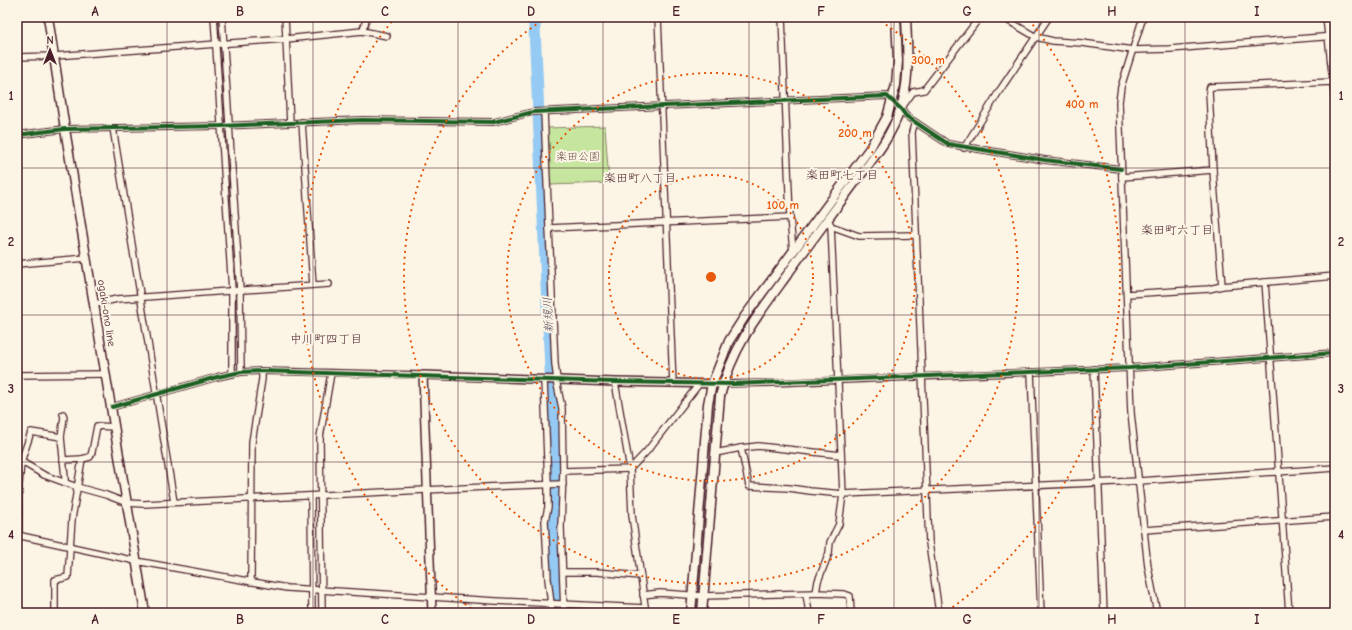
<svg xmlns="http://www.w3.org/2000/svg" width="1352" height="630" font-family="'Comic Neue','Klee One',sans-serif">
<style>
.green{fill:#c6e69f;stroke:#888265}
.lines{fill:none;stroke-linecap:round;stroke-linejoin:round}
.river{stroke:#94caf3;stroke-width:12}
.minor-casing{stroke:#4a1f2b;stroke-width:8}
.tertiary-casing{stroke:#4a1f2b;stroke-width:10}
.secondary-casing{stroke:#4a1f2b;stroke-width:11}
.minor{stroke:#fcf5e5;stroke-width:5.5}
.tertiary{stroke:#fcf5e5;stroke-width:7}
.secondary{stroke:#fcf5e5;stroke-width:8}
.cycleway-casing{stroke:#fcf5e5;stroke-width:6}
.cycleway{stroke:#1b5e20;stroke-width:4}
.grid{fill:none;stroke:#4a1f2b;stroke-width:1;stroke-opacity:0.55}
.ring{fill:none;stroke:#e8590c;stroke-width:2;stroke-dasharray:2 4}
.labels{text-anchor:middle;stroke-width:4;stroke-linejoin:round;paint-order:stroke}
.park-label{font-size:11px;fill:#695148;stroke:#fcf5e5}
.street-label{font-size:11px;fill:#4a1f2b;stroke:#fcf5e5}
.neighbourhood-label{font-size:12px;fill:#4a1f2b;stroke:#fcf5e5}
.water-label{font-size:12px;font-style:italic;fill:#605267;stroke:#fcf5e5}
.centre{fill:#e8590c;stroke:#fcf5e5;stroke-width:2}
.ring-label{font-size:12px;text-anchor:middle;font-weight:bold;fill:#e8590c;stroke:#fcf5e5;stroke-width:4;stroke-linejoin:round;paint-order:stroke}
.neatline{fill:none;stroke:#4a1f2b;stroke-width:1.5}
.grid-label{font-size:13px;text-anchor:middle;font-weight:bold;fill:#4a1f2b}
</style>
<rect width="100%" height="100%" fill="#fcf5e5"/>
<filter id="ink" filterUnits="userSpaceOnUse"><feTurbulence type="fractalNoise" baseFrequency=".025" numOctaves="2"/><feDisplacementMap in="SourceGraphic" scale="8" xChannelSelector="R" yChannelSelector="G"/><feConvolveMatrix kernelMatrix="1 2 1 2 8 2 1 2 1" color-interpolation-filters="sRGB"/></filter>
<g filter="url(#ink)">
<!-- green -->
<polygon class="green" points="605,126 609,183 549,185 547,128"/>
<g class="lines">
<!-- river -->
<polyline class="river" points="534,17 556,487 554,524 558,613"/>
<!-- minor casing -->
<g class="minor-casing">
<g id="minor">
<polyline points="214,17 232,291 232,374"/>
<polyline points="222,17 240,290 241,372"/>
<polyline points="285,17 290,123"/>
<polyline points="658,17 673,384"/>
<polyline points="782,17 790,217 793,252"/>
<polyline points="1002,17 1036,37 1053,41 1082,43 1133,50 1170,49 1335,36"/>
<polyline points="1143,17 1121,87 1119,102 1131,413 1148,567 1157,613"/>
<polyline points="1326,17 1335,102"/>
<polyline points="362,31 365,24 366,17"/>
<polyline points="17,57 55,56 286,39 362,31 387,36"/>
<polyline points="1333,82 1210,87 1209,91 1213,170 1222,286 1335,276"/>
<polyline points="903,106 913,92 924,90 980,17"/>
<polyline points="544,112 555,364 557,380"/>
<polyline points="302,122 313,285"/>
<polyline points="915,122 912,132 929,543 939,613"/>
<polyline points="113,128 174,502"/>
<polyline points="17,135 65,129 221,126 362,120 494,122 533,112 887,96 901,109 906,116 948,144 1045,160 1121,169"/>
<polyline points="964,148 1000,90 1049,17"/>
<polyline points="1122,177 1213,170"/>
<polyline points="830,223 831,226 859,236 916,235"/>
<polyline points="549,228 790,217"/>
<polyline points="17,264 87,258"/>
<polyline points="1265,282 1289,613"/>
<polyline points="1127,294 1209,289 1222,286"/>
<polyline points="95,304 117,299 329,284"/>
<polyline points="1094,369 1104,613"/>
<polyline points="1031,372 1041,613"/>
<polyline points="17,375 106,374"/>
<polyline points="544,380 548,485 548,507 545,521 548,579 552,613"/>
<polyline points="556,380 562,408 563,471 561,527 564,613"/>
<polyline points="615,382 630,469 632,515 646,613"/>
<polyline points="723,384 773,383 1130,368 1335,353"/>
<polyline points="112,407 217,377 241,372 262,371 423,375"/>
<polyline points="61,437 64,417 63,414"/>
<polyline points="741,448 749,486 789,488 810,491 843,494 1139,481 1335,468"/>
<polyline points="715,453 741,448 758,446 841,455"/>
<polyline points="17,459 44,475 77,487 106,495 127,503 144,504 486,487 563,484"/>
<polyline points="63,460 82,459"/>
<polyline points="563,471 630,469 647,451 699,384"/>
<polyline points="311,496 312,613"/>
<polyline points="1144,530 1335,517"/>
<polyline points="17,535 136,561 287,588 496,601 645,608"/>
<polyline points="19,536 19,486 21,462 31,432 61,437 65,478 65,482"/>
<polyline points="563,572 597,572 640,576"/>
<polyline points="251,582 252,442 262,379 262,371"/>
<polyline points="816,593 818,581 829,553 830,542 839,524 843,494 831,226"/>
<polyline points="806,594 809,613"/>
<polyline points="643,595 660,593 703,596 816,593 844,594 850,596 851,613"/>
<polyline points="55,613 55,580 68,577 72,519 82,459 90,457 92,452 97,426 115,427"/>
<polyline points="322,613 320,437 331,373"/>
</g>
</g>
<!-- tertiary casing -->
<g class="tertiary-casing">
<polyline id="tertiary" points="432,613 423,375 615,382 723,384"/>
</g>
<!-- secondary casing -->
<g class="secondary-casing">
<g id="secondary">
<polyline points="48,17 65,129 145,613"/>
<polyline points="691,613 708,404 712,384 729,341 745,316 870,148 887,117 896,85 898,61 896,17"/>
<path d="M702 613 720 396C733 346 757 316 787 275 807 246 829 218 850 189 869 163 889 142 900 110 911 80 907 48 906 17"/>
</g>
</g>
<!-- minor -->
<use href="#minor" class="minor"/>
<!-- tertiary -->
<use href="#tertiary" class="tertiary"/>
<!-- secondary -->
<use href="#secondary" class="secondary"/>
<!-- cycleway casing -->
<g class="cycleway-casing">
<g id="cycleway">
<polyline points="17,135 65,129 221,126 362,120 494,122 533,112 887,96 901,109 906,116 948,144 1045,160 1121,169"/>
<polyline points="112,407 217,377 241,372 262,371 615,382 735,384 1130,368 1335,353"/>
</g>
</g>
<!-- cycleway -->
<use href="#cycleway" class="cycleway"/>
</g>
</g>
<!-- grid -->
<path class="grid" d="M167 17V613M313 17V613M458 17V613M603 17V613M749 17V613M894 17V613M1039 17V613M1185 17V613M17 168H1335M17 315H1335M17 462H1335"/>
<!-- distance rings -->
<g class="ring">
<circle cx="711" cy="277" r="102"/>
<circle cx="711" cy="277" r="204"/>
<path d="M876 18A307 307 0 1 1 546 18"/>
<path d="M476 612A409 409 0 0 1 393 20M1029 20A409 409 0 0 1 946 612"/>
</g>
<g class="labels">
<!-- park labels -->
<g class="park-label">
<text x="578" y="160">楽田公園</text>
</g>
<!-- street labels -->
<g class="street-label">
<text transform="translate(107 313) rotate(81)" y="4">ogaki-ono line</text>
</g>
<!-- neighbourhood labels -->
<g class="neighbourhood-label">
<text x="842" y="179">楽田町七丁目</text>
<text x="640" y="182">楽田町八丁目</text>
<text x="1177" y="234">楽田町六丁目</text>
<text x="326" y="343">中川町四丁目</text>
</g>
<!-- water labels -->
<g class="water-label">
<text transform="translate(548 315) rotate(-93)" y="4">新規川</text>
</g>
</g>
<circle cx="711" cy="277" r="6" class="centre"/>
<g class="ring-label">
<text x="928" y="64">300 m</text>
<text x="1082" y="108">400 m</text>
<text x="855" y="137">200 m</text>
<text x="783" y="209">100 m</text>
</g>
<!-- margin -->
<rect width="1352" height="630" fill="none" stroke="#fcf5e5" stroke-width="44"/>
<!-- north arrow -->
<g transform="translate(50 50)" stroke="#fcf5e5" stroke-width="3" paint-order="stroke">
<path d="M0-3L7 15L0 10L-7 15Z" fill="#4a1f2b"/>
<text y="-6" font-size="11" font-weight="bold" text-anchor="middle" fill="#4a1f2b">N</text>
</g>
<rect x="22" y="22" width="1308" height="586" class="neatline"/>
<g class="grid-label">
<text x="95" y="16">A</text>
<text x="240" y="16">B</text>
<text x="385" y="16">C</text>
<text x="531" y="16">D</text>
<text x="676" y="16">E</text>
<text x="821" y="16">F</text>
<text x="967" y="16">G</text>
<text x="1112" y="16">H</text>
<text x="1257" y="16">I</text>
<text x="11" y="100">1</text>
<text x="1341" y="100">1</text>
<text x="11" y="246">2</text>
<text x="1341" y="246">2</text>
<text x="11" y="393">3</text>
<text x="1341" y="393">3</text>
<text x="11" y="539">4</text>
<text x="1341" y="539">4</text>
<text x="95" y="624">A</text>
<text x="240" y="624">B</text>
<text x="385" y="624">C</text>
<text x="531" y="624">D</text>
<text x="676" y="624">E</text>
<text x="821" y="624">F</text>
<text x="967" y="624">G</text>
<text x="1112" y="624">H</text>
<text x="1257" y="624">I</text>
</g>
</svg>
